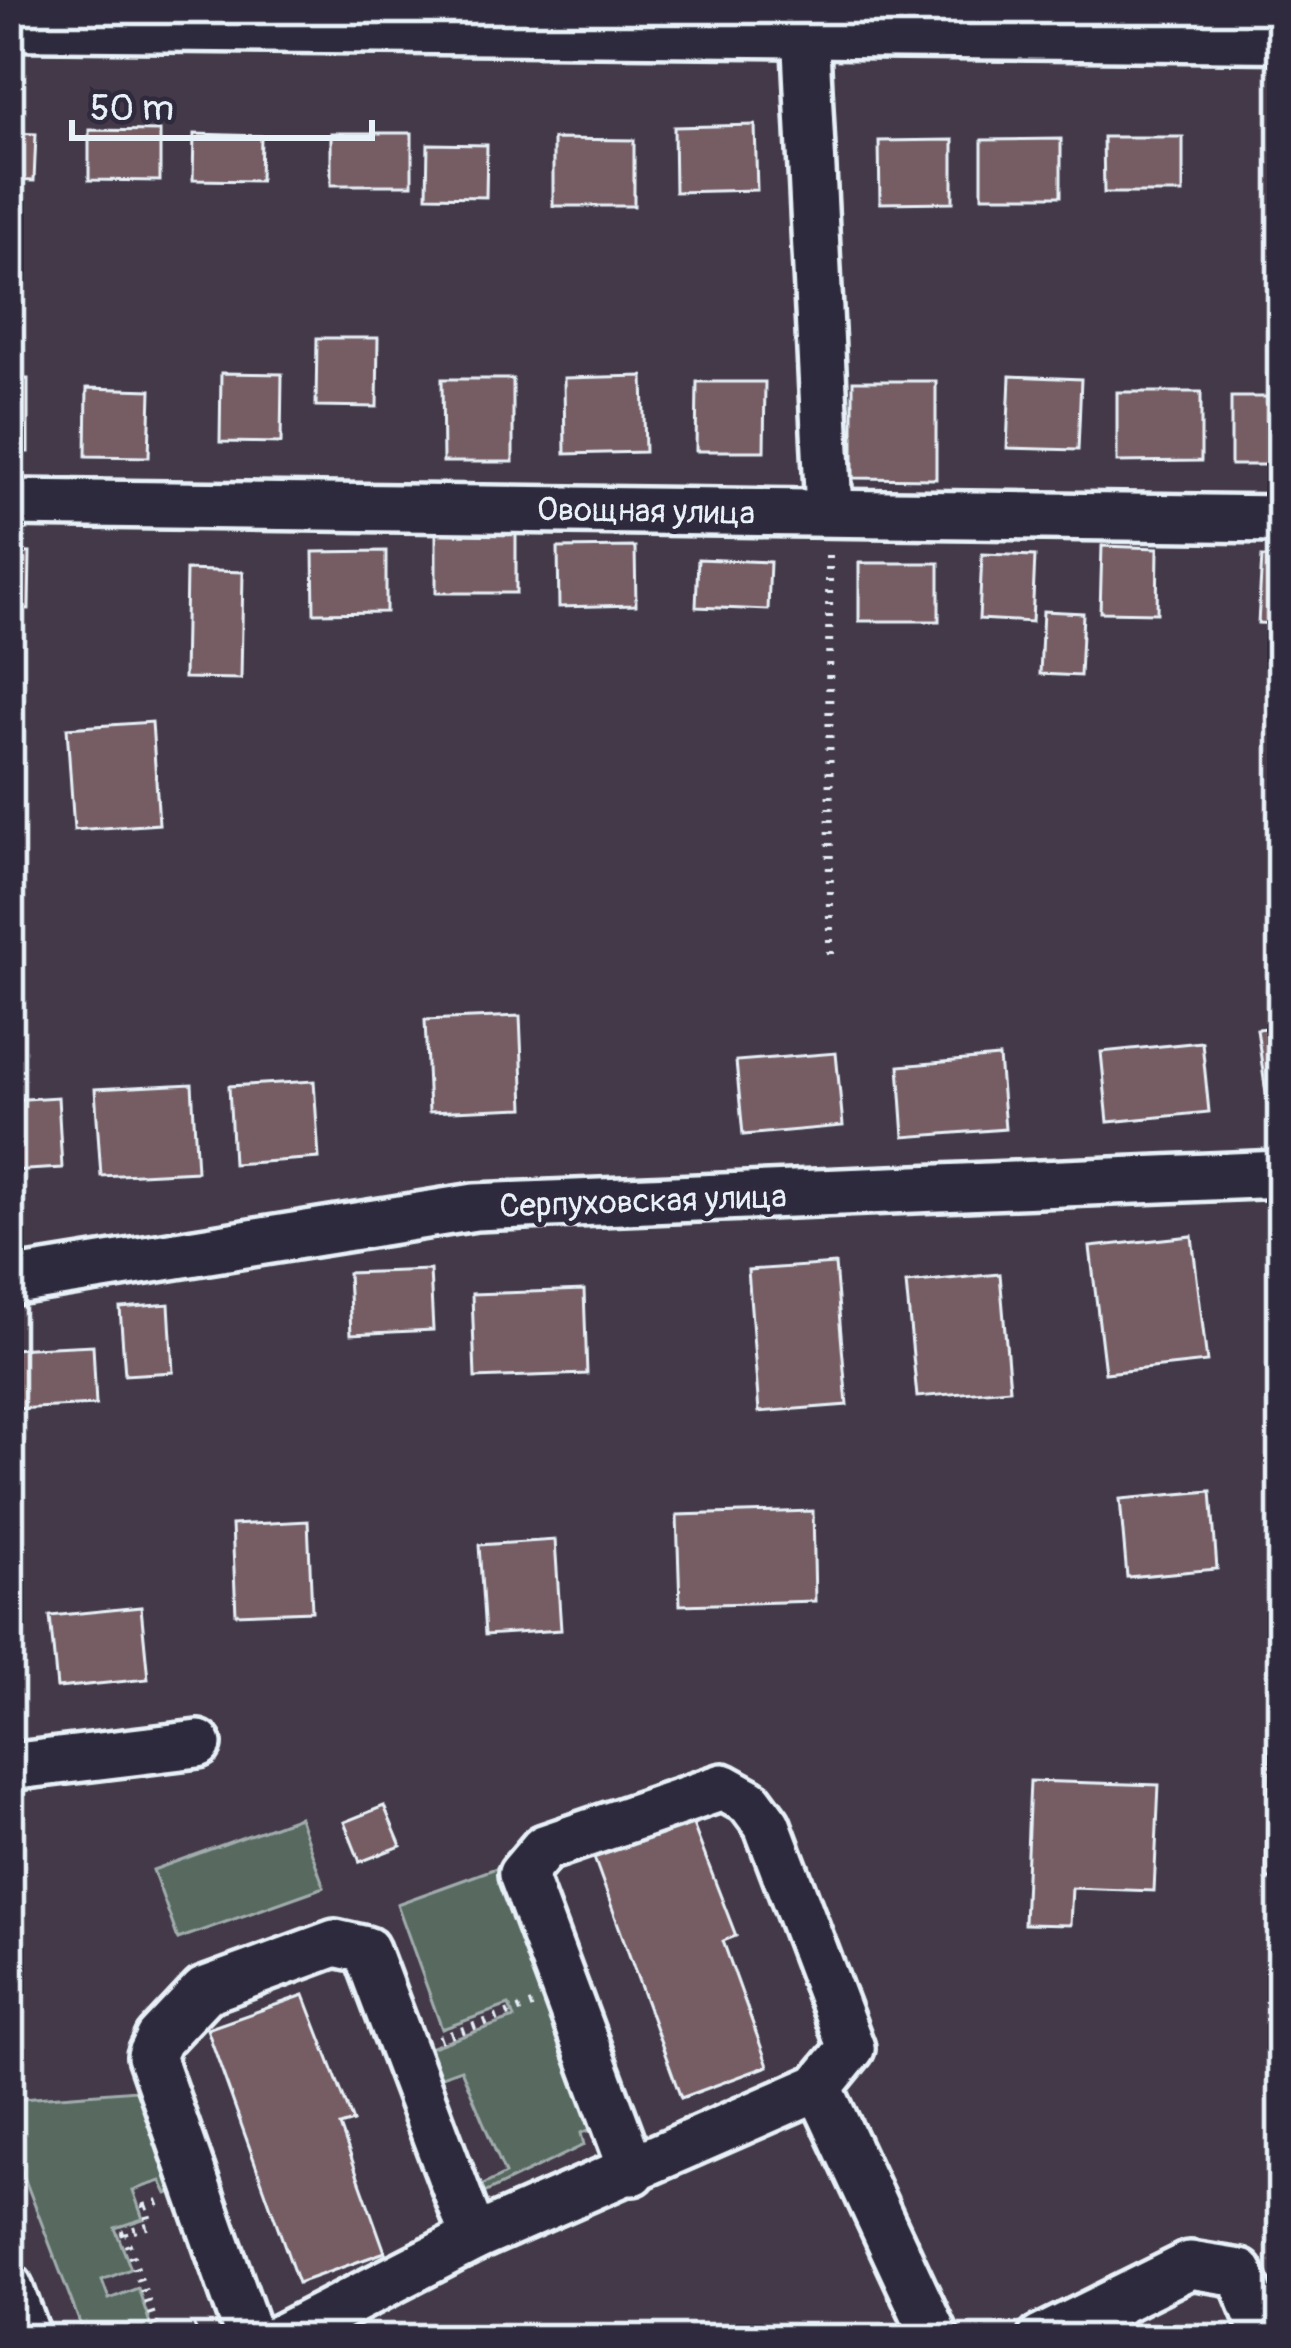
<svg xmlns="http://www.w3.org/2000/svg" width="1291" height="2348" font-family="Pangolin,sans-serif">
<style>
.green{fill:#586961;stroke:#a0adac;stroke-width:3}
.building{fill:#755d64;stroke:#e8f1f8;stroke-width:3}
.lines{fill:none;stroke-linecap:round;stroke-linejoin:round}
.minor-casing{stroke:#e8f1f8;stroke-width:54}
.major-casing{stroke:#e8f1f8;stroke-width:63}
.path{stroke:#e8f1f8;stroke-width:8;stroke-dasharray:3 9;stroke-linecap:butt}
.minor{stroke:#2f2a3d;stroke-width:45}
.major{stroke:#2f2a3d;stroke-width:54}
.labels{text-anchor:middle;stroke-width:10;stroke-linejoin:round;paint-order:stroke}
.street-label{font-size:33px;fill:#e8f1f8;stroke:#2f2a3d}
</style>
<rect width="100%" height="100%" fill="#443949"/>
<filter id="ink" filterUnits="userSpaceOnUse"><feTurbulence type="fractalNoise" baseFrequency=".00833" numOctaves="2"/><feDisplacementMap in="SourceGraphic" scale="24" xChannelSelector="R" yChannelSelector="G"/><feConvolveMatrix kernelMatrix="1 2 1 2 8 2 1 2 1" color-interpolation-filters="sRGB"/></filter>
<g filter="url(#ink)">
<!-- green -->
<g class="green">
<polygon points="299,1817 324,1887 178,1939 153,1870"/>
<polygon points="499,1867 592,2129 581,2133 584,2145 482,2194 481,2186 505,2174 461,2069 428,2081 418,2052 514,2018 509,2005 442,2029 397,1904"/>
<polygon points="136,2090 176,2191 167,2194 161,2181 133,2190 143,2219 115,2228 131,2269 102,2280 109,2299 138,2288 155,2338 86,2339 9,2138 9,2100"/>
</g>
<!-- building -->
<g class="building">
<polygon points="755,125 757,190 675,192 674,127"/>
<polygon points="89,130 160,131 160,181 89,180"/>
<polygon points="9,133 36,134 34,181 9,180"/>
<rect x="331" y="133" width="81" height="52"/>
<polygon points="194,134 261,136 260,181 193,180"/>
<polygon points="1103,137 1183,137 1183,193 1104,193"/>
<polygon points="553,139 634,140 634,206 553,206"/>
<polygon points="1061,139 1061,196 982,196 982,140"/>
<polygon points="953,140 953,202 880,203 879,141"/>
<polygon points="428,144 487,145 486,197 427,196"/>
<polygon points="317,338 378,338 377,407 316,406"/>
<polygon points="221,373 282,374 281,443 220,442"/>
<polygon points="643,376 645,452 565,454 564,378"/>
<polygon points="1010,376 1081,379 1078,450 1007,448"/>
<rect x="9" y="379" width="19" height="73"/>
<polygon points="442,379 513,379 513,462 443,462"/>
<polygon points="853,381 936,381 936,479 853,478"/>
<polygon points="697,382 765,382 764,451 696,451"/>
<polygon points="87,388 151,390 149,457 86,456"/>
<polygon points="1117,392 1201,392 1201,461 1117,462"/>
<rect x="1231" y="397" width="51" height="68"/>
<polygon points="436,533 516,534 516,593 436,593"/>
<polygon points="1102,546 1158,548 1157,613 1100,612"/>
<polygon points="635,547 636,605 559,607 558,548"/>
<polygon points="386,551 386,612 314,613 313,552"/>
<polygon points="9,552 30,553 29,609 9,608"/>
<polygon points="982,554 1035,556 1032,622 979,619"/>
<polygon points="1262,557 1282,558 1282,624 1258,623"/>
<polygon points="698,559 770,562 768,610 696,607"/>
<rect x="859" y="563" width="80" height="58"/>
<polygon points="186,570 243,572 241,679 184,678"/>
<polygon points="1043,611 1083,613 1080,676 1040,674"/>
<polygon points="152,722 159,824 74,830 67,728"/>
<polygon points="520,1016 524,1108 429,1112 425,1020"/>
<polygon points="1282,1026 1282,1106 1268,1108 1257,1029"/>
<polygon points="1202,1042 1209,1112 1108,1122 1101,1052"/>
<polygon points="836,1053 843,1126 743,1135 736,1061"/>
<polygon points="999,1057 1005,1129 904,1137 899,1066"/>
<polygon points="314,1081 319,1158 233,1164 229,1086"/>
<polygon points="192,1084 197,1171 101,1176 95,1089"/>
<polygon points="58,1097 62,1168 9,1171 9,1100"/>
<polygon points="1192,1236 1207,1362 1105,1373 1090,1247"/>
<polygon points="835,1264 847,1405 759,1412 748,1270"/>
<polygon points="430,1270 433,1330 351,1334 348,1273"/>
<polygon points="1000,1274 1010,1389 917,1397 906,1283"/>
<polygon points="584,1290 587,1374 475,1378 472,1294"/>
<polygon points="169,1304 173,1372 125,1375 120,1308"/>
<polygon points="93,1345 96,1405 14,1409 11,1349"/>
<polygon points="1211,1491 1217,1569 1127,1577 1120,1499"/>
<polygon points="813,1511 815,1601 680,1605 677,1515"/>
<polygon points="308,1521 312,1611 236,1614 232,1525"/>
<polygon points="555,1540 561,1630 485,1635 479,1545"/>
<polygon points="141,1607 148,1679 57,1688 50,1616"/>
<polygon points="1269,1739 1282,1739 1282,1879 1266,1879"/>
<polygon points="1030,1781 1159,1785 1154,1891 1072,1888 1070,1925 1024,1924"/>
<polygon points="384,1806 401,1846 360,1862 344,1822"/>
<polygon points="687,1809 736,1936 723,1941 768,2066 681,2098 589,1844"/>
<polygon points="304,1995 353,2122 340,2126 385,2252 298,2283 207,2029"/>
</g>
<g class="lines">
<!-- minor casing -->
<g class="minor-casing">
<g id="minor">
<polyline points="805,29 829,511"/>
<polyline points="9,503 1282,519"/>
<polyline points="9,1282 475,1207 1282,1174"/>
<polyline points="9,1767 198,1744"/>
<polyline points="819,2087 936,2339"/>
<polyline points="9,2287 28,2339"/>
<polyline points="250,2339 151,2056 159,2039 204,1991 335,1943 366,1950 474,2238"/>
<polyline points="278,2339 474,2238 819,2087 851,2048 767,1825 750,1802 723,1787 544,1848 522,1874 633,2172"/>
<polyline points="1041,2339 1190,2265 1240,2273 1267,2339"/>
</g>
</g>
<!-- major casing -->
<g class="major-casing">
<polyline id="major" points="9,22 1282,34"/>
</g>
<!-- path -->
<g class="path">
<polyline points="829,555 830,955"/>
<polyline points="439,2039 532,2005"/>
<polyline points="159,2202 145,2207 150,2225 124,2233 160,2339"/>
<polyline points="172,2339 203,2325"/>
</g>
<!-- minor -->
<use href="#minor" class="minor"/>
<!-- major -->
<use href="#major" class="major"/>
</g>
</g>
<g class="labels">
<!-- street labels -->
<g class="street-label">
<text transform="translate(646 510) rotate(1)" y="12">Овощная улица</text>
<text transform="translate(643 1200) rotate(-2)" y="12">Серпуховская улица</text>
</g>
</g>
<!-- margin -->
<rect width="1291" height="2348" fill="none" stroke="#2f2a3d" stroke-width="48"/>
<rect x="24" y="24" width="1243" height="2300" fill="none" stroke="#e8f1f8" stroke-width="4.5" filter="url(#ink)"/>
<!-- scale -->
<path d="M72 120v18h300v-18" fill="none" stroke="#e8f1f8" stroke-width="6"/>
<text x="90" y="120" font-size="36" fill="#e8f1f8" stroke="#2f2a3d" stroke-width="9" paint-order="stroke">50 m</text>
</svg>
